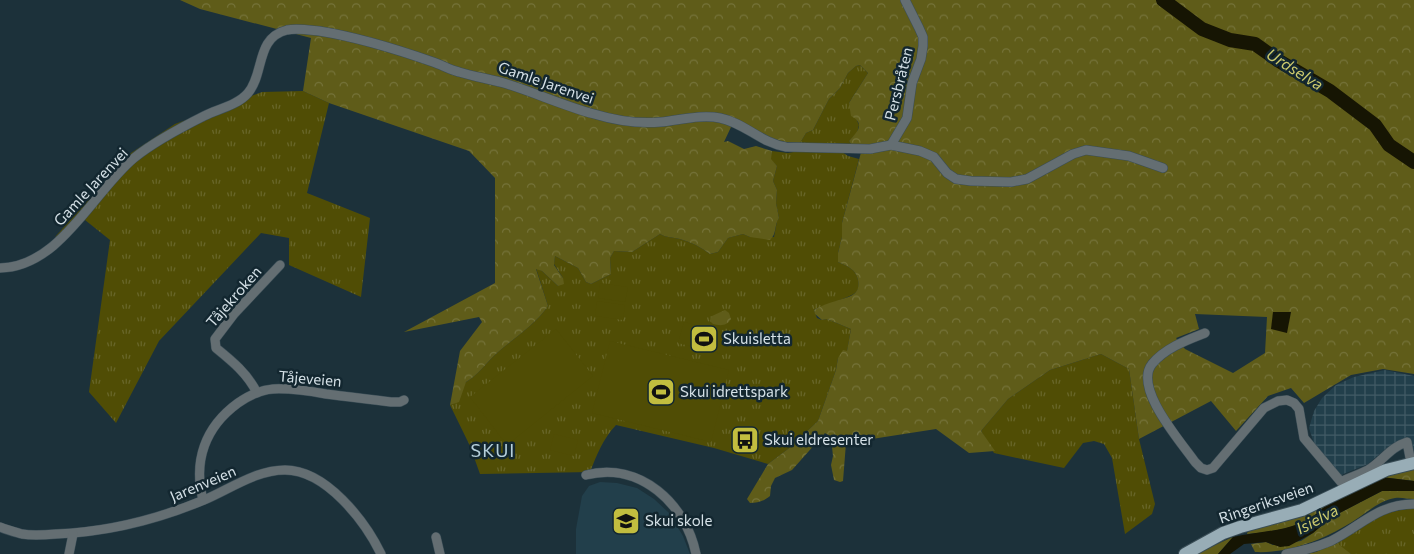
<svg xmlns="http://www.w3.org/2000/svg" width="1414" height="554" font-family="Commissioner,sans-serif">
<style>
.built{fill:#223f4b}
.industrial{fill:url(#industrial-grid)}
.grass{fill:url(#grass-tufts)}
.forest{fill:url(#forest-crowns);fill-rule:evenodd}
.pitch{fill:#504d05}
.water{fill:#161503}
.lines{fill:none;stroke-linecap:round;stroke-linejoin:round}
.river{stroke:#161503;stroke-width:14}
.minor-casing{stroke:#3a4d56;stroke-width:10}
.primary-casing{stroke:#3a4d56;stroke-width:14}
.minor{stroke:#646e72;stroke-width:9}
.primary{stroke:#98adb6;stroke-width:12}
.labels{text-anchor:middle;stroke-width:5;stroke-linejoin:round;paint-order:stroke}
.street-label{font-size:15px;fill:#d5e1e7;stroke:#132730}
.poi-label{font-size:15px;fill:#d5e1e7;stroke:#132730;text-anchor:start}
.water-label{font-size:16px;font-style:italic;fill:#cdcb6d;stroke:#132730}
.quarter-label{font-size:18px;letter-spacing:1px;fill:#b6cfda;stroke:#132730}
</style>
<defs>
<pattern id="industrial-grid" width="8" height="8" patternUnits="userSpaceOnUse" patternTransform="scale(1.25)"><rect width="8" height="8" fill="#223f4b"/><path d="M0 4h8M4 0v8" fill="none" stroke="#415a65"/></pattern>
<pattern id="grass-tufts" width="24" height="20" patternUnits="userSpaceOnUse" patternTransform="scale(1.25)"><rect width="24" height="20" fill="#504d05"/><path d="M3 7l-1-3M5 7V3M7 7l1-3M15 17l-1-3M17 17v-4M19 17l1-3" fill="none" stroke="#686629"/></pattern>
<pattern id="forest-crowns" width="20" height="18" patternUnits="userSpaceOnUse" patternTransform="scale(1.25)"><rect width="20" height="18" fill="#5f5c19"/><path d="M2 6a3 3 0 1 1 6 0M12 15a3 3 0 1 1 6 0" fill="none" stroke="#75733a"/></pattern>
</defs>
<rect width="100%" height="100%" fill="#1c313a"/>
<!-- built -->
<polygon class="built" points="600,482 617,483 637,488 654,499 669,513 683,536 690,554 576,554 576,529 582,496 589,486"/>
<!-- industrial -->
<polygon class="industrial" points="1385,370 1414,376 1414,450 1403,446 1389,446 1368,464 1341,475 1315,446 1309,428 1314,411 1322,398 1336,385 1354,377"/>
<!-- grass -->
<g class="grass">
<polygon points="860,65 868,73 849,103 859,125 857,133 849,141 851,144 800,143 806,133 813,130 829,99 840,88 848,73 856,66"/>
<polygon points="303,91 329,103 307,193 370,218 361,297 289,265 289,238 261,233 159,341 116,423 89,392 110,240 85,220 55,237 131,153 175,124 262,92"/>
<path d="M805 150H839L848 156 859 159 842 223V237L838 253V262C847 266 856 269 858 280 859 283 859 288 857 291 854 297 823 305 814 310L817 318 822 320 827 319 851 329 847 352 838 358 836 370 818 421 788 449 768 464 714 448 616 425C603 439 597 454 590 472L480 474 470 446 450 405C461 402 460 390 466 382 478 375 486 363 497 353 514 338 535 325 548 306L536 268 542 271 558 286 563 278 554 264 555 256 578 268 586 282 591 284 611 274 610 258 614 251 632 252 660 234C667 238 672 237 680 239 691 242 701 247 710 254L718 252 728 238 743 234 750 237H774L777 221 779 218 776 203 777 190 773 181 777 166 770 159 772 151 788 153Z"/>
<polygon points="1101,354 1129,369 1139,439 1155,504 1152,514 1125,534 1112,458 1104,444 1094,441 1083,443 1064,468 994,453 981,431 1008,399 1050,370"/>
<path d="M1414 508V554H1351L1333 544C1361 526 1380 511 1414 508Z"/>
</g>
<!-- forest -->
<g class="forest">
<path d="M180 0H1414V374L1383 369 1351 375 1304 403 1291 388 1268 396 1236 431 1211 401 1139 439 1129 369 1101 354 1050 370 1008 399 981 431 995 451 969 453 936 429 846 443 843 481 840 482 834 480 831 465 833 456 832 447 828 435 825 433 792 470 775 478 771 486 770 496C764 501 758 503 750 503L747 499 768 464 788 449 818 421 836 370 838 358 843 350 847 351 851 329 827 319 822 320 815 314 814 310C821 306 828 303 836 301 848 297 861 296 858 280 856 269 847 266 838 262V253L842 237V223L863 145 851 144 849 141C857 132 866 124 851 116L849 103 868 73 860 65 856 66 848 73 840 88 829 99 813 130 806 133 800 143 772 141 756 130 731 127 724 142 728 141 744 149 756 146 772 151 771 159 777 166 773 181 777 190 776 203 779 218C774 225 777 234 770 240L750 237 743 234 728 238 718 252 710 254C701 247 691 242 680 239 672 237 667 238 660 234L632 252 614 251 610 258 611 274 591 284 586 282 578 268 555 256 554 265 563 278 564 284 558 286 542 271 536 269 548 306C535 325 514 338 497 353 486 363 478 375 466 382L459 402 450 405 460 351 482 322 479 317 404 332 495 283V178L469 151 329 103 303 91 311 38 200 9ZM1195 314 1267 317 1265 353 1233 373 1185 349 1176 338 1199 329Z"/>
<path d="M725 310 729 313 731 319C727 326 720 326 713 324L710 321 712 316Z"/>
<polygon points="1414,469 1414,481 1381,477"/>
<path d="M1382 491H1414V499C1408 499 1401 497 1395 498 1382 500 1371 509 1361 516 1332 536 1292 554 1255 552L1251 544 1266 542 1273 545 1301 541 1313 533 1332 517Z"/>
<path d="M1329 501C1309 528 1277 531 1247 534L1248 531Z"/>
<polygon points="1233,537 1218,554 1195,554"/>
<polygon points="1333,544 1338,544 1351,554 1306,554 1316,552"/>
</g>
<!-- pitch -->
<g class="pitch">
<polygon points="600,283 628,287 625,302 598,298"/>
<polygon points="597,301 625,305 623,320 595,316"/>
<polygon points="684,322 730,335 725,355 678,343"/>
<polygon points="556,329 593,376 507,445 470,397"/>
<polygon points="610,341 729,370 711,442 592,413"/>
<polygon points="554,434 578,440 574,456 550,450"/>
</g>
<!-- water -->
<g class="water">
<polygon points="1273,312 1291,312 1287,333 1271,329"/>
<path d="M1381 477 1414 481V491H1382L1332 517 1313 533 1289 546 1280 547 1266 542 1244 544 1230 554H1218L1233 537C1268 529 1305 533 1329 501Z"/>
</g>
<g class="lines">
<!-- river -->
<polyline class="river" points="1163,0 1202,29 1230,40 1255,44 1279,61 1330,91 1375,125 1389,145 1414,162"/>
<!-- minor casing -->
<g class="minor-casing">
<g id="minor">
<polyline points="891,145 907,118 912,83 921,59 923,46 923,37 919,28 905,0"/>
<path d="M0 268C60 267 93 192 134 158 155 141 180 128 204 116 218 109 238 105 248 93 265 73 255 38 287 30 297 28 309 30 319 31 357 37 396 49 433 62 442 65 450 70 459 72 475 77 491 79 507 84 536 93 564 106 594 114 614 120 640 124 661 122 680 120 702 114 720 118 745 123 761 143 786 147L870 149 891 145 920 151 934 157 947 173 956 179 971 181 1011 182 1027 179 1073 154 1086 150 1129 156 1163 168"/>
<path d="M1205 333C1187 340 1165 348 1152 364 1133 388 1181 442 1195 462L1201 468 1207 470 1213 468 1264 408 1278 401 1287 400 1294 403 1299 409 1304 438 1341 482C1350 477 1362 474 1371 468 1384 459 1391 447 1407 442L1411 463"/>
<path d="M257 393C248 374 232 361 216 348L215 339 234 314 280 265"/>
<path d="M586 475C640 461 686 504 696 554"/>
<path d="M203 500C193 461 205 427 238 403 248 396 260 390 273 389 291 388 309 391 326 394 348 397 369 399 391 402H400L404 400"/>
<path d="M0 527C7 530 15 532 22 534 33 536 45 535 56 534 108 532 156 520 204 500 230 489 256 470 285 470 326 470 365 521 381 554"/>
<polyline points="436,537 440,554"/>
<polyline points="69,554 73,534"/>
<path d="M1286 554C1302 551 1317 547 1331 541 1361 526 1378 504 1414 504"/>
</g>
</g>
<!-- primary casing -->
<g class="primary-casing">
<polyline id="primary" points="1185,554 1223,533 1240,527 1302,510 1386,470 1414,463"/>
</g>
<!-- minor -->
<use href="#minor" class="minor"/>
<!-- primary -->
<use href="#primary" class="primary"/>
</g>
<!-- icons -->
<defs>
<g id="stadium-square" transform="scale(1.4375)"><rect x="-9" y="-9" width="18" height="18" rx="4" fill="#c2bd3f" stroke="#132730"/><path d="M0-5a6.5 5 0 1 0 0 10a6.5 5 0 1 0 0-10ZM-3.5-1.8h7v3.6h-7Z" fill="#111"/></g>
<g id="bus-square" transform="scale(1.4375)"><rect x="-9" y="-9" width="18" height="18" rx="4" fill="#c2bd3f" stroke="#132730"/><path d="M-5-6H5V4H4V6H2V4H-2V6H-4V4H-5ZM-3.5-4V0h7V-4ZM-3.5 1.2v1.5H-2V1.2ZM2 1.2v1.5H3.5V1.2Z" fill="#111"/></g>
<g id="school-square" transform="scale(1.4375)"><rect x="-9" y="-9" width="18" height="18" rx="4" fill="#c2bd3f" stroke="#132730"/><path d="M0-5L7-2L0 1L-7-2ZM-4 1L0 2.5L4 1V4Q0 6-4 4Z" fill="#111"/></g>
</defs>
<g fill-rule="evenodd">
<use href="#stadium-square" x="704" y="339"/>
<use href="#stadium-square" x="661" y="392"/>
<use href="#bus-square" x="745" y="440"/>
<use href="#school-square" x="626" y="521"/>
</g>
<g class="labels">
<!-- street labels -->
<g class="street-label">
<text transform="translate(546 83) rotate(19)" y="5">Gamle Jarenvei</text>
<text transform="translate(899 84) rotate(-76)" y="5">Persbråten</text>
<text transform="translate(91 187) rotate(-47)" y="5">Gamle Jarenvei</text>
<text transform="translate(234 297) rotate(-49)" y="5">Tåjekroken</text>
<text transform="translate(310 379) rotate(5)" y="5">Tåjeveien</text>
<text transform="translate(203 484) rotate(-23)" y="5">Jarenveien</text>
<text transform="translate(1266 503) rotate(-19)" y="5">Ringeriksveien</text>
</g>
<!-- poi labels -->
<g class="poi-label">
<text x="723" y="344">Skuisletta</text>
<text x="680" y="397">Skui idrettspark</text>
<text x="764" y="445">Skui eldresenter</text>
<text x="645" y="526">Skui skole</text>
</g>
<!-- water labels -->
<g class="water-label">
<text transform="translate(1295 69) rotate(32)" y="6">Urdselva</text>
<text transform="translate(1317 519) rotate(-28)" y="6">Isielva</text>
</g>
<!-- quarter labels -->
<g class="quarter-label">
<text x="493" y="457">SKUI</text>
</g>
</g>
</svg>
